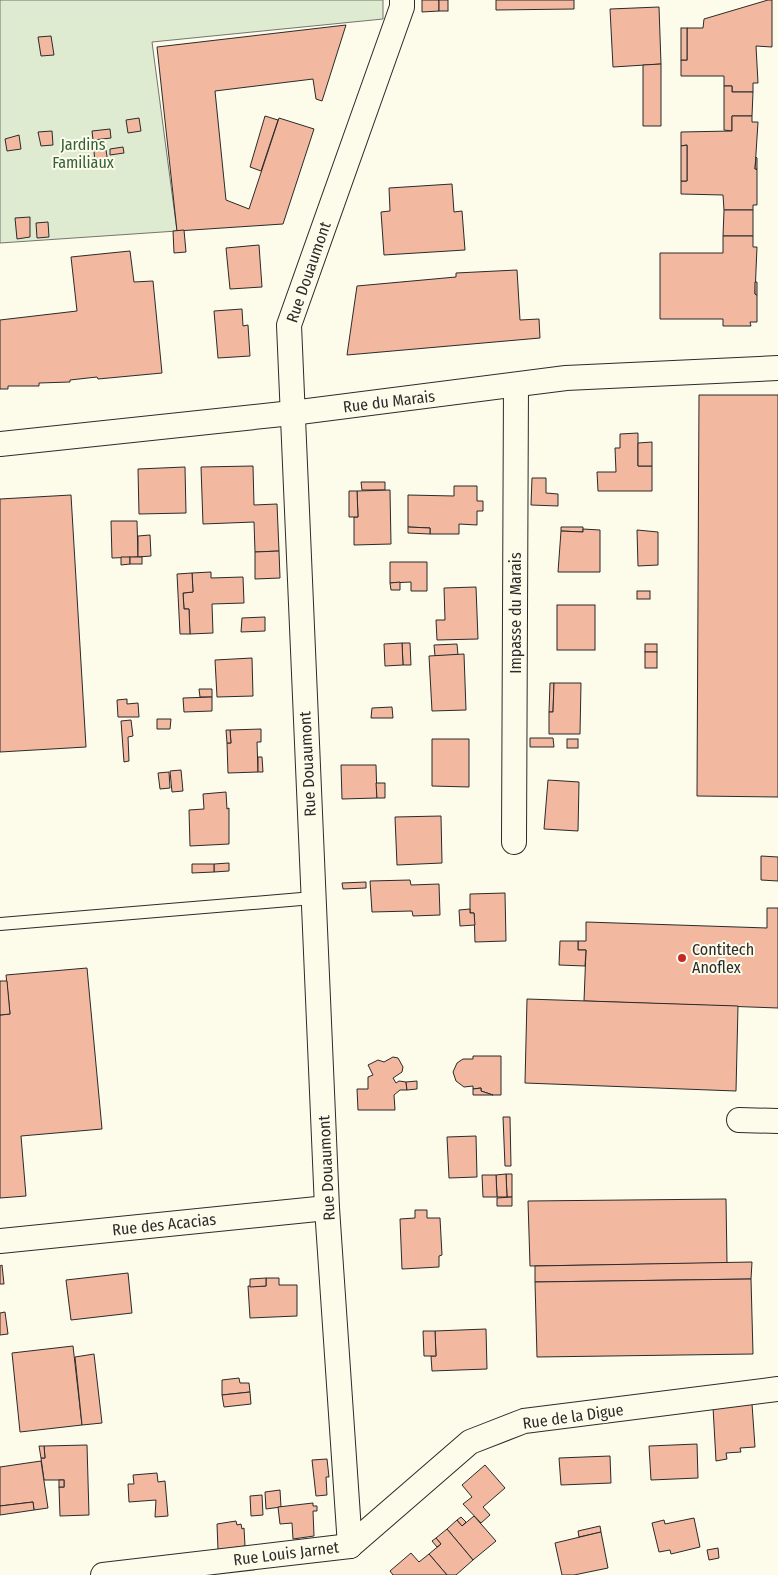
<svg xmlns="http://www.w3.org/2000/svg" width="778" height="1575" font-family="'Fira Sans Condensed',sans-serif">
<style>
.green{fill:#deebd1;stroke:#74746e}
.building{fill:#f2b8a0;stroke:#2b2b2b}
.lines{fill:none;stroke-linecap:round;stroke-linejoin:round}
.service-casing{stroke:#2b2b2b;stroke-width:14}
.minor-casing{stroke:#2b2b2b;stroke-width:26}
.service{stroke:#fdfbea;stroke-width:12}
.minor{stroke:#fdfbea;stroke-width:24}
.poi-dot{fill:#c62828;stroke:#fdfbea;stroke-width:2}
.labels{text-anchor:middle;stroke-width:4;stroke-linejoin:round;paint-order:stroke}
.park-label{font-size:16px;fill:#34623c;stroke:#fdfbea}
.street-label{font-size:16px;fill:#2b2b2b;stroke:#fdfbea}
.poi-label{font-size:16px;fill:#2b2b2b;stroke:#fdfbea;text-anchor:start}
</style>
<rect width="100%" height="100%" fill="#fdfbea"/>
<!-- green -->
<polygon class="green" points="0,0 383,0 383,19 152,42 177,231 0,243"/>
<!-- building -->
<g class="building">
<polygon points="422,0 439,0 439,11 422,12"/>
<rect x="439" y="0" width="9" height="11"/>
<polygon points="496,0 574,0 574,9 496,10"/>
<polygon points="768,0 772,0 772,47 756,46 758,83 753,83 753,92 732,92 732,86 724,86 724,76 681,76 681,60 687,60 687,28 703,28 704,19"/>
<polygon points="659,7 661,64 613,67 610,9"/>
<polygon points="346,25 322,101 316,99 313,79 215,91 226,200 249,209 279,118 314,129 283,224 177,231 157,47"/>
<rect x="681" y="28" width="6" height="32"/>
<polygon points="51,36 54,55 41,56 38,37"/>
<polygon points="661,64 661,126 643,126 643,65"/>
<polygon points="724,86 732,86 732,92 753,92 752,116 732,116 732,131 724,130"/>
<polygon points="265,116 278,120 261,171 250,167"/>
<polygon points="732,116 752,116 752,122 758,122 755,169 757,169 757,205 753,205 753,210 724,210 723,195 681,194 681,181 687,181 687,145 681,146 681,132 732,131"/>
<polygon points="139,118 141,131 128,133 126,120"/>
<polygon points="110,129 111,138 93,140 92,131"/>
<polygon points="52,131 53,145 41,146 38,132"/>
<polygon points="19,135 21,149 7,151 5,139"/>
<polygon points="687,145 687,181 681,181 681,146"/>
<polygon points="123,147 124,153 110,155 110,149"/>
<polygon points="106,150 108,163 95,164 94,151"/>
<polygon points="756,157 757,158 757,169 755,169"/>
<polygon points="452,184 454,212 462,211 465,250 384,255 381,212 390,211 389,188"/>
<polygon points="724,210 753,210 753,236 723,236"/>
<polygon points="30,217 30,237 17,239 15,218"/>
<polygon points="48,222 49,237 37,238 36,223"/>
<polygon points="184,230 186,252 174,253 173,231"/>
<polygon points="723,236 753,236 753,247 757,247 755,294 757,295 757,322 750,322 751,326 723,326 723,319 660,319 660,253 723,253"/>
<polygon points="259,245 262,287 230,289 226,248"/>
<polygon points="130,251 134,282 153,281 162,373 98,379 97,377 70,380 70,382 39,383 39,386 8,386 8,389 0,389 0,320 77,311 71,257"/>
<polygon points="517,270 520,320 539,319 540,338 347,355 357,286 456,277 456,273"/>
<polygon points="755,282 757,282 757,295 755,294"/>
<polygon points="242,309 243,326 248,325 250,356 218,358 214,311"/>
<polygon points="699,395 778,395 778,797 697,796"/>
<polygon points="638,433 638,466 652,466 652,491 598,491 597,472 616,472 615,448 620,448 620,434"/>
<polygon points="652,442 652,466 638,466 638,443"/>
<polygon points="253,466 254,505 277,504 279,551 255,552 254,522 203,524 201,467"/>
<polygon points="185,467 186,513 139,514 138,469"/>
<polygon points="532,478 546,478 546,493 558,494 558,506 531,505"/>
<polygon points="361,482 385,482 385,490 362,490"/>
<polygon points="454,486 477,486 477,501 483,501 483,511 477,511 477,525 459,524 459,534 430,534 430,528 408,527 408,495 454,496"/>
<polygon points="390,490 391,544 354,545 354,517 358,517 357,491"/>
<polygon points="349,491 357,491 358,517 349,517"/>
<polygon points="71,495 86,747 0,752 0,499"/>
<polygon points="111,521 137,521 138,557 112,558"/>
<polygon points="408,527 430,528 430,534 408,533"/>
<polygon points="561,527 583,527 583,532 561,531"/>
<polygon points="583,529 600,530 600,572 558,572 561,531 583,532"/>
<polygon points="637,530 658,532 658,565 638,566"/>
<polygon points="150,535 151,556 138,557 138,536"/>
<polygon points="279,551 280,578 255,579 255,552"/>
<polygon points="121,557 130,557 130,564 121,565"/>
<rect x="130" y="557" width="12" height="7"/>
<polygon points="390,562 427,562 427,591 411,591 411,582 390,583"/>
<polygon points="211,572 211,578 243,577 244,603 212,604 213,633 190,634 189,609 184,609 183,593 193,592 192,573"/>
<polygon points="192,573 193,592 183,593 184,609 189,609 190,634 180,634 177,574"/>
<polygon points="400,582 400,590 391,590 390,583"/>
<polygon points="476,587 478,639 437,640 436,620 445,620 444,588"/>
<rect x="637" y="591" width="13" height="8"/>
<rect x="557" y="605" width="38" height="45"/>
<polygon points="265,617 265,631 241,632 242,618"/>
<polygon points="402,643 410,643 411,665 403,665"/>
<polygon points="402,643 403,665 385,666 384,644"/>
<polygon points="457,644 458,655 435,656 434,645"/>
<rect x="645" y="644" width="12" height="8"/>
<rect x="645" y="652" width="12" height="16"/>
<polygon points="464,654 466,710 432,711 429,656"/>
<polygon points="252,658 253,696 217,697 215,660"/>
<polygon points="550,683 554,683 553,712 549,712"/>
<polygon points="554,683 581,683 580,734 549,734 549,712 553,712"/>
<polygon points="199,689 212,689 212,697 200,697"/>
<polygon points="212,697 212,711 184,712 183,698"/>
<polygon points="127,699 127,704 138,703 139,717 118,717 117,700"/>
<polygon points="392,707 393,718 371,718 372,708"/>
<polygon points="157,719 171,719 170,729 157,729"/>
<polygon points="131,720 133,736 128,737 129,761 124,762 121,721"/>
<polygon points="261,729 261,742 257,742 258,772 228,773 227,743 231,743 230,730"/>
<polygon points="226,730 230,730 231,743 227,743"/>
<polygon points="530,738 553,738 554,747 530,747"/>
<polygon points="432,739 469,739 469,787 432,786"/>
<rect x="567" y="739" width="11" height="9"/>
<polygon points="258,757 262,757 263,772 258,772"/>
<polygon points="341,765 376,765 377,798 342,799"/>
<polygon points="181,770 183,791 172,792 170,771"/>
<polygon points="169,772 170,788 160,789 158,773"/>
<polygon points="548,780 579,782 578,831 544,829"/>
<polygon points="376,783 385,783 385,798 377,798"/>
<polygon points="226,792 227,809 229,808 229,844 190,846 189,810 204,809 203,794"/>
<polygon points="441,816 442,863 397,865 395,817"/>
<polygon points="761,856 778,857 778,881 761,880"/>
<polygon points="229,863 229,871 214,872 214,864"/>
<polygon points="192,864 214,864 214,872 192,873"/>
<polygon points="410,880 411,885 439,884 440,915 413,916 412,911 372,912 370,881"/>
<polygon points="366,882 366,888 343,889 342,883"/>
<polygon points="505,893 506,941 475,942 474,913 470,913 470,894"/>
<polygon points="767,908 778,908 778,1008 584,1001 586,950 578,950 578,941 586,941 586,922 767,928"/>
<polygon points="470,909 470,913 474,913 475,925 460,926 459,910"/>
<polygon points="560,941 578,941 578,950 586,950 585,966 559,965"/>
<polygon points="87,968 102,1129 21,1136 26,1196 0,1198 0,1015 10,1014 6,975"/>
<polygon points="0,981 7,981 10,1014 0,1015"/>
<polygon points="527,999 738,1006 736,1091 525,1083"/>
<polygon points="473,1056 501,1056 501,1095 493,1095 481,1091 481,1088 473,1089 473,1086 464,1087 456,1081 453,1072 457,1063 463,1059 473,1059"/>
<polygon points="393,1057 398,1058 403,1067 402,1072 393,1078 396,1083 399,1081 406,1082 407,1090 400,1090 394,1095 395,1110 358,1110 357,1089 368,1089 368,1077 373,1075 368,1065 378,1060 384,1062"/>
<polygon points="417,1081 417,1089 407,1090 406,1082"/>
<polygon points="481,1088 481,1091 493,1095 473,1095 473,1089"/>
<polygon points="503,1117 510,1117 511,1166 505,1166"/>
<polygon points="476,1136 477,1177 449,1178 447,1137"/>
<polygon points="506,1174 512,1174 512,1197 507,1197"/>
<polygon points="506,1174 507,1197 497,1197 496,1175"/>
<polygon points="482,1175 496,1175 497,1197 483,1197"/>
<polygon points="512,1197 512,1206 497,1206 497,1198"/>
<polygon points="726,1199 727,1263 530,1266 528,1201"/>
<polygon points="415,1210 427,1210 427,1218 440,1218 442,1255 439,1256 439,1267 402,1269 400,1219 415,1218"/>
<polygon points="752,1262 751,1279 535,1282 535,1266"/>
<polygon points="2,1265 4,1284 0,1284 0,1266"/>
<polygon points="128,1273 132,1313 71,1320 66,1280"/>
<polygon points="266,1278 279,1278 279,1285 297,1285 297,1316 250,1318 248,1286 266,1286"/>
<polygon points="266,1278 266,1286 250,1287 250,1279"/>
<polygon points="751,1279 753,1354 537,1357 535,1282"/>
<polygon points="5,1312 8,1334 0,1335 0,1313"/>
<polygon points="486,1329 487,1369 432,1371 431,1356 436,1356 435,1331"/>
<polygon points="423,1331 435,1331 436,1356 424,1356"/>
<polygon points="73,1346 82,1425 20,1432 12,1353"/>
<polygon points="94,1354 102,1423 82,1425 75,1357"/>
<polygon points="239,1378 240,1383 249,1383 250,1392 222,1395 222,1380"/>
<polygon points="250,1392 251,1404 224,1407 222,1395"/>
<polygon points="752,1404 755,1447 740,1448 741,1452 726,1453 727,1459 716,1461 713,1407"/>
<polygon points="697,1444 698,1478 651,1480 649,1446"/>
<polygon points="87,1445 89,1515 60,1516 59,1487 64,1487 64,1480 44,1480 41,1458 45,1458 44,1446"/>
<polygon points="39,1446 44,1446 45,1458 41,1458"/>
<polygon points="610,1456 611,1483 561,1485 559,1458"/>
<polygon points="327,1459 329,1477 326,1477 327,1495 316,1496 312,1460"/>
<polygon points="41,1461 48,1508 34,1510 33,1502 0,1506 0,1467"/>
<polygon points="485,1465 505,1488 483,1507 490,1515 481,1523 463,1504 472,1497 462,1485"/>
<polygon points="157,1473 158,1482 165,1481 168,1516 155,1517 156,1500 129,1502 128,1484 134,1484 133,1475"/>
<rect x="59" y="1480" width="5" height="7"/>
<polygon points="280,1490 281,1507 266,1509 265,1492"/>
<polygon points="262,1495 263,1515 251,1516 250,1496"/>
<polygon points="33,1502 34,1510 0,1515 0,1506"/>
<polygon points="313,1503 313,1506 317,1506 317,1511 313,1511 314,1536 293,1539 292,1523 280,1524 278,1507"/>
<polygon points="474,1516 496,1541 473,1560 447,1529 457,1520 462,1526"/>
<polygon points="461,1517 466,1522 462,1526 457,1520"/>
<polygon points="694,1518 700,1547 671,1554 670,1550 659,1552 652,1523 664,1520 665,1524"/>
<polygon points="236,1521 237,1525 241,1524 242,1529 244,1528 245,1546 218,1550 217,1524"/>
<polygon points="600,1526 601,1532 579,1537 578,1531"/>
<polygon points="447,1529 473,1560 456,1575 447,1575 429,1554 441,1544 436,1538"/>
<polygon points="601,1532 608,1568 574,1575 562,1575 555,1543"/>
<polygon points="436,1538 441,1544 437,1547 432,1541"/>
<polygon points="718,1548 719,1558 709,1560 707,1550"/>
<polygon points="411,1553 419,1562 429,1554 447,1575 393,1575 390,1571"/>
</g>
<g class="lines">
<!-- service casing -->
<g class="service-casing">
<polyline id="service" points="0,924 313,898"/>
</g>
<!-- minor casing -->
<g class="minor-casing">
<g id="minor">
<polyline points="0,444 292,413 566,378 778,368"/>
<polyline points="514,842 516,385"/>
<polyline points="739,1120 778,1121"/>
<polyline points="0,1241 327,1208"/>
<polyline points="350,1546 327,1208 289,325 402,7 402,0"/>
<polyline points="350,1546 470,1442 524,1421 778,1389"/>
<polyline points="103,1575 350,1546"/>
</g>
</g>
<!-- service -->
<use href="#service" class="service"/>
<!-- minor -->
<use href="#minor" class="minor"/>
</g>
<!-- markers -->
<circle class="poi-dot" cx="682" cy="958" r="5"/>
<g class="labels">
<!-- park labels -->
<g class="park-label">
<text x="83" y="150">Jardins<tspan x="83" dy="18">Familiaux</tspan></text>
</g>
<!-- street labels -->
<g class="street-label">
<text transform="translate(308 272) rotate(-71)" y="6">Rue Douaumont</text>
<text transform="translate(389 401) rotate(-7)" y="6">Rue du Marais</text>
<text transform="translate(515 613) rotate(-90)" y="6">Impasse du Marais</text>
<text transform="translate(307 764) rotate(-93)" y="6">Rue Douaumont</text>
<text transform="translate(326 1168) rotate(-93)" y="6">Rue Douaumont</text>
<text transform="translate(164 1224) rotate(-6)" y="6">Rue des Acacias</text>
<text transform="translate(573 1416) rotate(-8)" y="6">Rue de la Digue</text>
<text transform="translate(286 1553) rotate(-7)" y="6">Rue Louis Jarnet</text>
</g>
<!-- poi labels -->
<g class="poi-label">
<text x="692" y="955">Contitech<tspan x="692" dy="18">Anoflex</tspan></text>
</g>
</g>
</svg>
